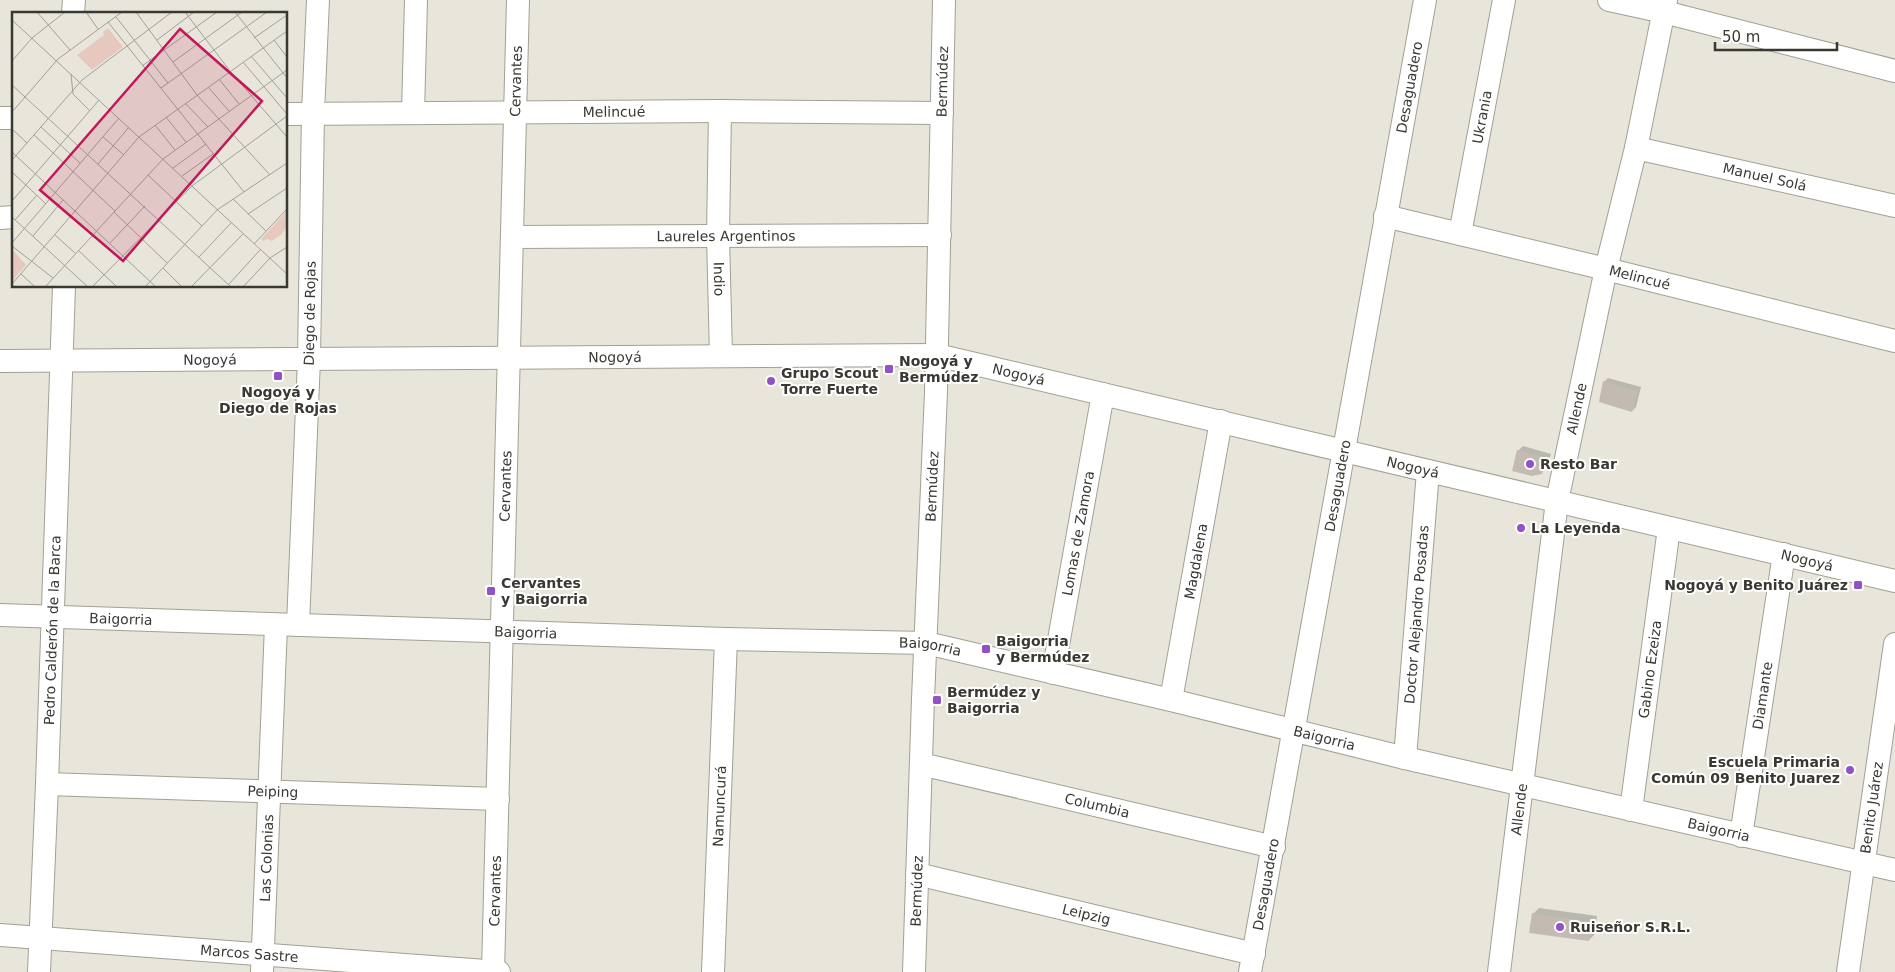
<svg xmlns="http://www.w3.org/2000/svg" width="1895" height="972" font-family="'DejaVu Sans',sans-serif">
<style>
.shadow{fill:#0003}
.building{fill:#c3bab1}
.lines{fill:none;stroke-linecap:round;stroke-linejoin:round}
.minor-casing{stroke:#a2a095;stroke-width:24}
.minor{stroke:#fff;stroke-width:22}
.poi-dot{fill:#9351c6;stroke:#fff;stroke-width:2}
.labels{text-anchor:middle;stroke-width:4;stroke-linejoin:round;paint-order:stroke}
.street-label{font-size:14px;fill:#393833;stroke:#fff}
.poi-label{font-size:14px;font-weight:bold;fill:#393833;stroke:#fff;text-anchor:start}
.inset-road{fill:none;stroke:#a2a097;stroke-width:1}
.view{fill:#c2185b;fill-opacity:0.15;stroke:#c2185b;stroke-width:2.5}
.inset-edge{fill:none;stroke:#393833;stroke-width:2.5}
</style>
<rect width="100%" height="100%" fill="#e8e6da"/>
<!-- shadow -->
<g class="shadow">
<polygon points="1608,378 1641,387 1636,407 1632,411 1604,382"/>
<polygon points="1523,446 1551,454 1546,468 1542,472 1513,470 1519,450"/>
<polygon points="1539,908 1597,916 1595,934 1589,940 1533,914"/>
</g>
<!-- building -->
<g class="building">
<polygon points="1603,381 1638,391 1632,412 1599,402"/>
<polygon points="1517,450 1548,458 1542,474 1532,476 1512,471"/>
<polygon points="1532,913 1592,922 1589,941 1529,933"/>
</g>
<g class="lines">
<!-- minor casing -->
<g class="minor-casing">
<g id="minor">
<polyline points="1609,0 1664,12 1895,71"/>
<polyline points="73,14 74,0"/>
<path id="s1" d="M720 111 718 236 721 356"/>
<polyline points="413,113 416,0"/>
<path id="s2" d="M286 114 720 111 942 113"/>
<polyline points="0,118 14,118"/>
<path id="s3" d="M1636 148 1895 206"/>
<path id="s4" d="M1385 216 1606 269 1895 341"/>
<polyline points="0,218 14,217"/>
<path id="s5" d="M1460 234 1504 0"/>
<path id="s6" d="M512 237 940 235"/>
<path id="s7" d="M0 361 937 355 1895 581"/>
<path id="s8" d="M0 615 726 639 926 643 1171 700 1405 758 1895 870"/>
<path id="s9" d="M298 625 309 359 313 113 318 0"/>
<path id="s10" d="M1053 673 1103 394"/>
<path id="s11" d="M1171 700 1221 421"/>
<path id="s12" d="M1405 758 1428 471"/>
<path id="s13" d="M921 764 1274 847"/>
<path id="s14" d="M47 784 498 799"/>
<path id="s15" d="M1631 810 1669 528"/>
<path id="s16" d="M1741 836 1784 554"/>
<path id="s17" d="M917 874 1254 954"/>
<path id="s18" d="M0 935 499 972"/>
<path id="s19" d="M39 972 47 784 64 286"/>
<path id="s20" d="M262 972 276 625"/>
<path id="s21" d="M493 972 518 0"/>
<path id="s22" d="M713 972 726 639"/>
<path id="s23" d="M914 972 923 699 936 392 944 0"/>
<path id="s24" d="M1250 972 1425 0"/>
<path id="s25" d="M1499 972 1557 501 1606 269 1636 148 1666 0"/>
<path id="s26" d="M1848 972 1895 644"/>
</g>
</g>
<!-- minor -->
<use href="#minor" class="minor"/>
</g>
<!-- markers -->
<g class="poi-dot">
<rect x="884" y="364" width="10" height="10" rx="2.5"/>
<rect x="273" y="371" width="10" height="10" rx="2.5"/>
<circle cx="771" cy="381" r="5"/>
<circle cx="1530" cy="464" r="5"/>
<circle cx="1521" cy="528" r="5"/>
<rect x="1853" y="580" width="10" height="10" rx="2.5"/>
<rect x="486" y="586" width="10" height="10" rx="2.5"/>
<rect x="981" y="644" width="10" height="10" rx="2.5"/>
<rect x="932" y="695" width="10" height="10" rx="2.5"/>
<circle cx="1850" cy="770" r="5"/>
<circle cx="1560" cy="927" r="5"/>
</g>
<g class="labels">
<!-- street labels -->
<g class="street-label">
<text dy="5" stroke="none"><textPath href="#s21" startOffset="891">Cervantes</textPath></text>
<text dy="5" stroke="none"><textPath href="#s23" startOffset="891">Bermúdez</textPath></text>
<text dy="5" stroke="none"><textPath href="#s24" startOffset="899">Desaguadero</textPath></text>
<text dy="5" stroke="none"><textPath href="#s2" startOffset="328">Melincué</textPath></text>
<text dy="5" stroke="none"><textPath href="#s5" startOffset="119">Ukrania</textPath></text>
<text dy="5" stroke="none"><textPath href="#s3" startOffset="132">Manuel Solá</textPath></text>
<text dy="5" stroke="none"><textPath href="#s6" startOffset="214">Laureles Argentinos</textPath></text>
<text dy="5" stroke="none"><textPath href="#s4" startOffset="262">Melincué</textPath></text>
<text dy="5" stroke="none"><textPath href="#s1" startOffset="168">Indio</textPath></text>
<text dy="5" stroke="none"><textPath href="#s9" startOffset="312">Diego de Rojas</textPath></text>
<text dy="5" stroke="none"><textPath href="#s7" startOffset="615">Nogoyá</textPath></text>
<text dy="5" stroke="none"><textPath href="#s7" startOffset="210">Nogoyá</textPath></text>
<text dy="5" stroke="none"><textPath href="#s7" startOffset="1021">Nogoyá</textPath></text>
<text dy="5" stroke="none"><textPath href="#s25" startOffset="569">Allende</textPath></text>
<text dy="5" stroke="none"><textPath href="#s7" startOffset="1426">Nogoyá</textPath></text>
<text dy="5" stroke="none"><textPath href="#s21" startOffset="486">Cervantes</textPath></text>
<text dy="5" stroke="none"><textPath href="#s23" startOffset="486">Bermúdez</textPath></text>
<text dy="5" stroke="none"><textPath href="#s24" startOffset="494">Desaguadero</textPath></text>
<text dy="5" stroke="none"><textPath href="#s10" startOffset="142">Lomas de Zamora</textPath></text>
<text dy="5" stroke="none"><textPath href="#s7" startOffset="1831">Nogoyá</textPath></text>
<text dy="5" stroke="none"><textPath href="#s11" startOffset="141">Magdalena</textPath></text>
<text dy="5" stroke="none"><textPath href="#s12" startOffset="144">Doctor Alejandro Posadas</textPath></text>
<text dy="5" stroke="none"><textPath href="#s8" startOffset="121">Baigorria</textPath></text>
<text dy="5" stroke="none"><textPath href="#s19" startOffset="342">Pedro Calderón de la Barca</textPath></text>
<text dy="5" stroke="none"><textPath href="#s8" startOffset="526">Baigorria</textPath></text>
<text dy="5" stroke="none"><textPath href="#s8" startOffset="931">Baigorria</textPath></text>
<text dy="5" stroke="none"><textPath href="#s15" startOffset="142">Gabino Ezeiza</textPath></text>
<text dy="5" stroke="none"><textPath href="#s16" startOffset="142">Diamante</textPath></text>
<text dy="5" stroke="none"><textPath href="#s8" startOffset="1336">Baigorria</textPath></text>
<text dy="5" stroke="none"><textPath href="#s14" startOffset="226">Peiping</textPath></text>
<text dy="5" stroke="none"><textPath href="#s22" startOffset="166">Namuncurá</textPath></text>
<text dy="5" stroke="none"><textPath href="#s13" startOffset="181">Columbia</textPath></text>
<text dy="5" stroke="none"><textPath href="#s26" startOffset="166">Benito Juárez</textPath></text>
<text dy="5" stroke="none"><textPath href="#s25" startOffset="164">Allende</textPath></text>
<text dy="5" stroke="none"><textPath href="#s8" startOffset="1741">Baigorria</textPath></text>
<text dy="5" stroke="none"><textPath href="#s20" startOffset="114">Las Colonias</textPath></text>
<text dy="5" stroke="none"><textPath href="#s24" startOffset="89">Desaguadero</textPath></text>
<text dy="5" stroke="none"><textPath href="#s21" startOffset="81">Cervantes</textPath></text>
<text dy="5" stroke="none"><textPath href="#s23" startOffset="81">Bermúdez</textPath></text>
<text dy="5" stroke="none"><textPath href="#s17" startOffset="174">Leipzig</textPath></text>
<text dy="5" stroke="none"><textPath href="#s18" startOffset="250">Marcos Sastre</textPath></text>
</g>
<!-- poi labels -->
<g class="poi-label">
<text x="899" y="366">Nogoyá y<tspan x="899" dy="16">Bermúdez</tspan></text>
<text x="781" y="378">Grupo Scout<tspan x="781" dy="16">Torre Fuerte</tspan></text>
<text x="278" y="397" text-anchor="middle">Nogoyá y<tspan x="278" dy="16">Diego de Rojas</tspan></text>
<text x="1540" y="469">Resto Bar</text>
<text x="1531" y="533">La Leyenda</text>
<text x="501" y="588">Cervantes<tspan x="501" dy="16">y Baigorria</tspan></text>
<text x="1848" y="590" text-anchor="end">Nogoyá y Benito Juárez</text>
<text x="996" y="646">Baigorria<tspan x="996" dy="16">y Bermúdez</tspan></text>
<text x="947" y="697">Bermúdez y<tspan x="947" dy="16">Baigorria</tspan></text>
<text x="1840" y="767" text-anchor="end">Escuela Primaria<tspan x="1840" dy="16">Común 09 Benito Juarez</tspan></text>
<text x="1570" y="932">Ruiseñor S.R.L.</text>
</g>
</g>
<!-- overview -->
<g transform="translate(12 12)">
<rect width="275" height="275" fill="#e8e6da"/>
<path d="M96 16 111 35 80 58 65 43 92 23 91 20ZM275 199V214L270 222 260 229 255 227 251 229 249 227ZM0 237 14 253 0 269Z" fill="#e7c8be"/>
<path class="inset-road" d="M25 0 58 38M74 0 86 17M124 0 185 83 258 163M173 0 218 59 275 125M223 0 275 66M104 5 156 71M0 8 275 262M96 10 232 180M242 26 275 3M145 28 182 0M262 28 275 45M239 44 275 86M0 49 20 26 53 0M161 50 230 0M231 50 275 102M130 54 205 0M59 62 61 82 78 99M207 67 227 92M0 73 219 275M196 75 217 99M149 76 255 0M173 91 196 115M0 100 46 47 110 0M154 105 174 130M143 113 163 138M29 115 68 151M0 117 15 131M22 123 103 199M91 125 112 143M0 140 144 275M0 148 70 68 160 0M86 152 117 115M161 156 194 132M0 160 34 192M136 163 190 214M170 164 201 142M221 187 254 219M0 189 87 88M102 200 155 251M236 202 275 176M0 205 76 275M3 208 25 183M43 223 63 241M21 224 51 188M0 231 107 106M98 231 133 194M242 232 275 197M0 234 41 266M66 238 105 275M187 245 219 211M151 256 170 275M9 262 23 275M0 272 127 125 275 19M217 272 248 238M33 275 151 147 275 58M80 275 180 174 275 104M133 275 205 198 275 151M179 275 231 222M231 275 258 246 275 235"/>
<path class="view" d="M168 17 250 89 111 249 28 178Z"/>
<rect width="275" height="275" class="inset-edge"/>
</g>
<!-- scale -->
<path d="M1715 42v8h122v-8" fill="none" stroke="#393833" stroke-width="2.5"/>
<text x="1722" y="42" font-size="15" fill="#393833" stroke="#ffffff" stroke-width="4" paint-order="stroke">50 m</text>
</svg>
